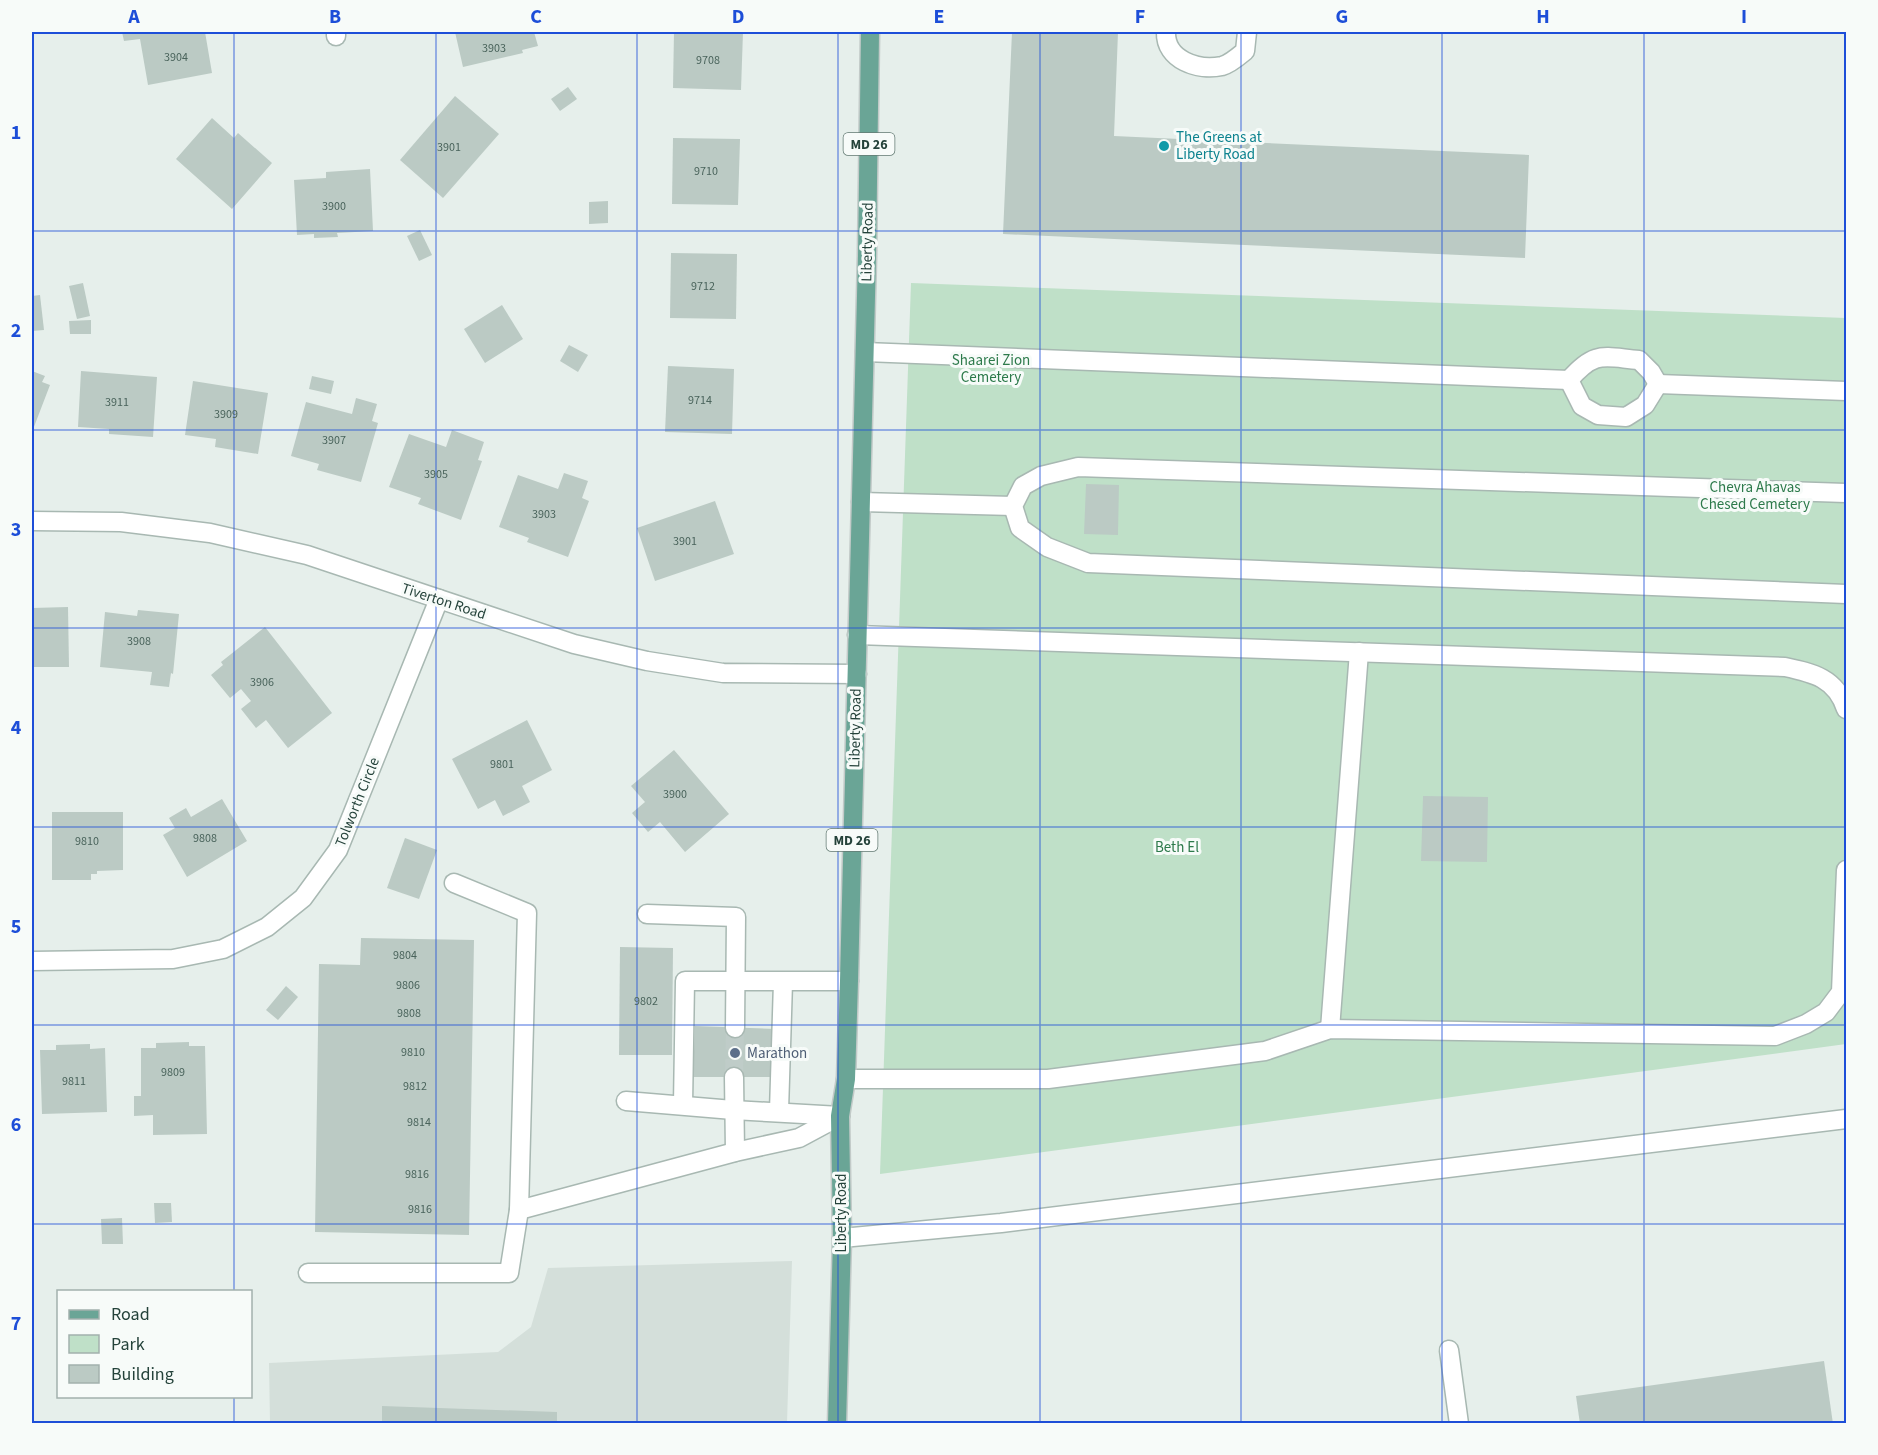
<svg xmlns="http://www.w3.org/2000/svg" width="1878" height="1455" font-family="'Source Sans 3',sans-serif">
<style>
.built{fill:#d4dfda}
.green{fill:#bfe0c8}
.building{fill:#bbcac4}
.lines{fill:none;stroke-linecap:round;stroke-linejoin:round}
.minor-tunnel{stroke:#bfccc8;stroke-width:18;stroke-dasharray:18 9;stroke-linecap:butt}
.minor-casing{stroke:#a8b8b2;stroke-width:21}
.major-casing{stroke:#c2cac8;stroke-width:21}
.minor{stroke:#fff;stroke-width:18}
.major{stroke:#6aa596;stroke-width:18}
.grid{fill:none;stroke:#1d4ed8;stroke-width:1.5;stroke-opacity:0.55}
.culture-dot{fill:#0f9aa8;stroke:#f7fbf9;stroke-width:2}
.service-dot{fill:#5c6f8a;stroke:#f7fbf9;stroke-width:2}
.labels{text-anchor:middle;stroke-width:6;stroke-linejoin:round;paint-order:stroke}
.number-label{font-size:12px;fill:#4a645c}
.shield{fill:#f7fbf9;stroke:#637a73;stroke-width:1.5}
.shield-label{font-size:14px;font-weight:bold;fill:#24423a}
.culture-label{font-size:15px;fill:#0d838f;stroke:#f7fbf9;text-anchor:start}
.street-label{font-size:15px;fill:#24423a;stroke:#f7fbf9}
.park-label{font-size:15px;fill:#2d7a4b;stroke:#f7fbf9}
.service-label{font-size:15px;fill:#4e5e75;stroke:#f7fbf9;text-anchor:start}
.neatline{fill:none;stroke:#1d4ed8;stroke-width:2}
.grid-label{font-size:20px;text-anchor:middle;font-weight:bold;fill:#1d4ed8}
</style>
<rect width="100%" height="100%" fill="#e6efeb"/>
<!-- built -->
<polygon class="built" points="792,1261 787,1423 270,1423 269,1363 498,1352 531,1327 548,1268"/>
<!-- green -->
<polygon class="green" points="911,283 1846,318 1846,1044 880,1174"/>
<!-- building -->
<g class="building">
<polygon points="122,32 205,32 212,73 148,85 140,39 124,41"/>
<polygon points="455,32 534,32 538,46 522,50 523,53 463,67"/>
<polygon points="674,32 743,32 741,90 673,88"/>
<polygon points="1012,32 1118,32 1114,136 1529,155 1525,258 1003,234"/>
<polygon points="568,87 577,99 560,111 551,99"/>
<polygon points="455,96 499,134 443,198 400,160"/>
<polygon points="212,118 234,138 238,133 272,163 232,209 176,159"/>
<polygon points="673,138 740,139 738,205 672,204"/>
<polygon points="370,169 373,231 337,233 338,237 314,238 314,234 297,235 294,180 326,178 326,172"/>
<polygon points="608,201 608,223 589,224 589,202"/>
<polygon points="420,230 432,255 419,261 407,236"/>
<polygon points="671,253 737,254 736,319 670,318"/>
<polygon points="83,283 90,316 77,319 69,286"/>
<polygon points="40,295 44,330 32,331 32,296"/>
<polygon points="502,305 523,339 485,363 464,329"/>
<polygon points="91,320 91,334 70,334 69,321"/>
<polygon points="569,345 588,355 578,372 560,361"/>
<polygon points="668,366 734,369 732,434 665,432"/>
<polygon points="32,371 45,376 42,382 50,385 32,432"/>
<polygon points="81,371 157,377 153,437 109,434 109,429 78,427"/>
<polygon points="312,376 334,381 331,394 309,389"/>
<polygon points="193,381 268,393 258,454 215,447 216,439 185,435"/>
<polygon points="356,398 377,404 372,421 378,423 361,482 317,470 319,464 291,456 306,402 352,414"/>
<polygon points="452,430 484,442 478,460 482,461 461,520 418,504 421,498 389,487 409,434 446,447"/>
<polygon points="564,473 588,481 582,498 589,501 568,557 527,542 529,538 499,527 518,475 558,489"/>
<polygon points="1086,484 1119,485 1118,535 1084,534"/>
<polygon points="715,501 734,554 655,581 637,528"/>
<polygon points="68,607 69,667 32,667 32,608"/>
<polygon points="138,610 179,614 173,674 171,673 169,687 150,685 152,672 100,667 105,612 137,616"/>
<polygon points="265,627 332,713 288,748 266,720 256,728 241,709 251,701 241,689 230,698 211,675 223,665 221,662"/>
<polygon points="527,720 552,770 522,786 530,802 503,816 495,800 478,809 452,759"/>
<polygon points="674,750 729,814 685,852 660,822 648,832 632,813 645,802 631,786"/>
<polygon points="1423,796 1488,797 1487,862 1421,861"/>
<polygon points="222,799 247,841 187,877 163,835 175,828 169,818 186,808 191,817"/>
<polygon points="52,812 123,812 123,870 97,871 97,874 91,874 91,880 52,880"/>
<polygon points="405,838 437,850 419,899 387,888"/>
<polygon points="361,938 474,940 469,1235 315,1232 319,964 360,965"/>
<polygon points="620,947 673,948 672,1055 619,1055"/>
<polygon points="286,986 298,997 278,1020 266,1010"/>
<polygon points="695,1026 776,1029 775,1077 693,1077"/>
<polygon points="189,1042 189,1046 205,1046 207,1134 153,1135 153,1115 134,1116 134,1096 141,1096 141,1048 156,1048 156,1043"/>
<polygon points="90,1044 90,1049 105,1048 107,1112 42,1114 40,1050 56,1050 56,1045"/>
<polygon points="154,1203 171,1203 172,1222 155,1223"/>
<polygon points="122,1218 123,1244 102,1244 101,1219"/>
<polygon points="1824,1361 1833,1424 1580,1424 1576,1396"/>
<polygon points="382,1406 557,1412 557,1424 382,1424"/>
</g>
<g class="lines">
<!-- minor-tunnel -->
<polyline class="minor-tunnel" points="734,1077 735,1028"/>
<!-- minor casing -->
<g class="minor-casing">
<g id="minor">
<path d="M1166 32C1165 60 1198 71 1222 66 1230 64 1239 56 1245 51L1247 32"/>
<polyline points="336,36 336,32"/>
<polyline points="865,352 1569,380"/>
<polyline points="1569,380 1582,406 1598,415 1626,417 1645,405 1658,384"/>
<path d="M1569 380C1595 350 1603 357 1639 360L1651 372 1658 384"/>
<polyline points="1658,384 1846,391"/>
<polyline points="1846,493 1078,467 1041,476 1023,486 1013,506 1020,528 1047,547 1088,563 1846,594"/>
<polyline points="861,502 1013,506"/>
<polyline points="32,521 121,522 210,533 307,555 574,644 647,661 723,673 857,674"/>
<path d="M857 635 1785 667C1813 673 1836 678 1846 709"/>
<polyline points="454,883 527,913 519,1210"/>
<polyline points="647,914 736,917 735,1028"/>
<polyline points="32,961 173,959 223,949 267,927 303,898 338,850 439,599"/>
<polyline points="1330,1029 1359,652"/>
<polyline points="734,1077 735,1152"/>
<polyline points="846,1079 1048,1079 1265,1051 1330,1029 1775,1036 1806,1024 1826,1012 1841,992 1846,870"/>
<polyline points="626,1101 733,1110 840,1116"/>
<polyline points="683,1105 685,981 849,981"/>
<polyline points="779,1111 783,982"/>
<polyline points="842,1238 1001,1223 1846,1119"/>
<polyline points="308,1273 509,1273 519,1210 735,1152 799,1138 840,1116"/>
<polyline points="1449,1350 1459,1424"/>
</g>
</g>
<!-- major casing -->
<g class="major-casing">
<polyline id="major" points="837,1424 842,1238 840,1116 846,1079 849,981 867,256 870,32"/>
</g>
<!-- minor -->
<use href="#minor" class="minor"/>
<!-- major -->
<use href="#major" class="major"/>
</g>
<!-- grid -->
<path class="grid" d="M234 32V1292M436 32V1424M637 32V1424M838 32V1424M1040 32V1424M1241 32V1424M1442 32V1424M1644 32V1424M32 231H1846M32 430H1846M32 628H1846M32 827H1846M32 1025H1846M32 1224H1846M234 1396V1424"/>
<!-- markers -->
<circle class="culture-dot" cx="1164" cy="146" r="6"/>
<circle class="service-dot" cx="735" cy="1053" r="6"/>
<g class="labels">
<!-- number labels -->
<g class="number-label">
<text x="494" y="52">3903</text>
<text x="176" y="61">3904</text>
<text x="708" y="64">9708</text>
<text x="449" y="151">3901</text>
<text x="706" y="175">9710</text>
<text x="334" y="210">3900</text>
<text x="703" y="290">9712</text>
<text x="700" y="404">9714</text>
<text x="117" y="406">3911</text>
<text x="226" y="418">3909</text>
<text x="334" y="444">3907</text>
<text x="436" y="478">3905</text>
<text x="544" y="518">3903</text>
<text x="685" y="545">3901</text>
<text x="139" y="645">3908</text>
<text x="262" y="686">3906</text>
<text x="502" y="768">9801</text>
<text x="675" y="798">3900</text>
<text x="205" y="842">9808</text>
<text x="87" y="845">9810</text>
<text x="405" y="959">9804</text>
<text x="408" y="989">9806</text>
<text x="646" y="1005">9802</text>
<text x="409" y="1017">9808</text>
<text x="413" y="1056">9810</text>
<text x="173" y="1076">9809</text>
<text x="74" y="1085">9811</text>
<text x="415" y="1090">9812</text>
<text x="419" y="1126">9814</text>
<text x="417" y="1178">9816</text>
<text x="420" y="1213">9816</text>
</g>
<!-- shield labels -->
<g class="shield">
<rect x="843.5" y="133" width="51" height="22" rx="4.5"/>
<rect x="826.5" y="829" width="51" height="22" rx="4.5"/>
</g>
<g class="shield-label">
<text x="869" y="149">MD 26</text>
<text x="852" y="845">MD 26</text>
</g>
<!-- culture labels -->
<g class="culture-label">
<text x="1176" y="142">The Greens at<tspan x="1176" dy="17">Liberty Road</tspan></text>
</g>
<!-- street labels -->
<g class="street-label">
<text transform="translate(867 242) rotate(-89)" y="5">Liberty Road</text>
<text transform="translate(444 601) rotate(18)" y="5">Tiverton Road</text>
<text transform="translate(855 728) rotate(-89)" y="5">Liberty Road</text>
<text transform="translate(357 802) rotate(-68)" y="5">Tolworth Circle</text>
<text transform="translate(841 1213) rotate(-90)" y="5">Liberty Road</text>
</g>
<!-- park labels -->
<g class="park-label">
<text x="991" y="365">Shaarei Zion<tspan x="991" dy="17">Cemetery</tspan></text>
<text x="1755" y="492">Chevra Ahavas<tspan x="1755" dy="17">Chesed Cemetery</tspan></text>
<text x="1177" y="852">Beth El</text>
</g>
<!-- service labels -->
<g class="service-label">
<text x="747" y="1058">Marathon</text>
</g>
</g>
<!-- border -->
<rect width="1878" height="1455" fill="none" stroke="#f7fbf9" stroke-width="66"/>
<!-- legend -->
<rect x="57" y="1290" width="195" height="108" fill="#f7fbf9" stroke="#a3b1ad" stroke-width="1.5"/>
<rect x="69" y="1310" width="30" height="9" fill="#6aa596" stroke="#a3b1ad" stroke-width="1.5"/>
<text x="111" y="1320" font-size="18" fill="#24423a">Road</text>
<rect x="69" y="1335" width="30" height="18" fill="#bfe0c8" stroke="#a3b1ad" stroke-width="1.5"/>
<text x="111" y="1350" font-size="18" fill="#24423a">Park</text>
<rect x="69" y="1365" width="30" height="18" fill="#bbcac4" stroke="#a3b1ad" stroke-width="1.5"/>
<text x="111" y="1380" font-size="18" fill="#24423a">Building</text>
<rect x="33" y="33" width="1812" height="1389" class="neatline"/>
<g class="grid-label">
<text x="134" y="23">A</text>
<text x="335" y="23">B</text>
<text x="536" y="23">C</text>
<text x="738" y="23">D</text>
<text x="939" y="23">E</text>
<text x="1140" y="23">F</text>
<text x="1342" y="23">G</text>
<text x="1543" y="23">H</text>
<text x="1744" y="23">I</text>
<text x="16" y="139">1</text>
<text x="16" y="337">2</text>
<text x="16" y="536">3</text>
<text x="16" y="734">4</text>
<text x="16" y="933">5</text>
<text x="16" y="1131">6</text>
<text x="16" y="1330">7</text>
</g>
</svg>
